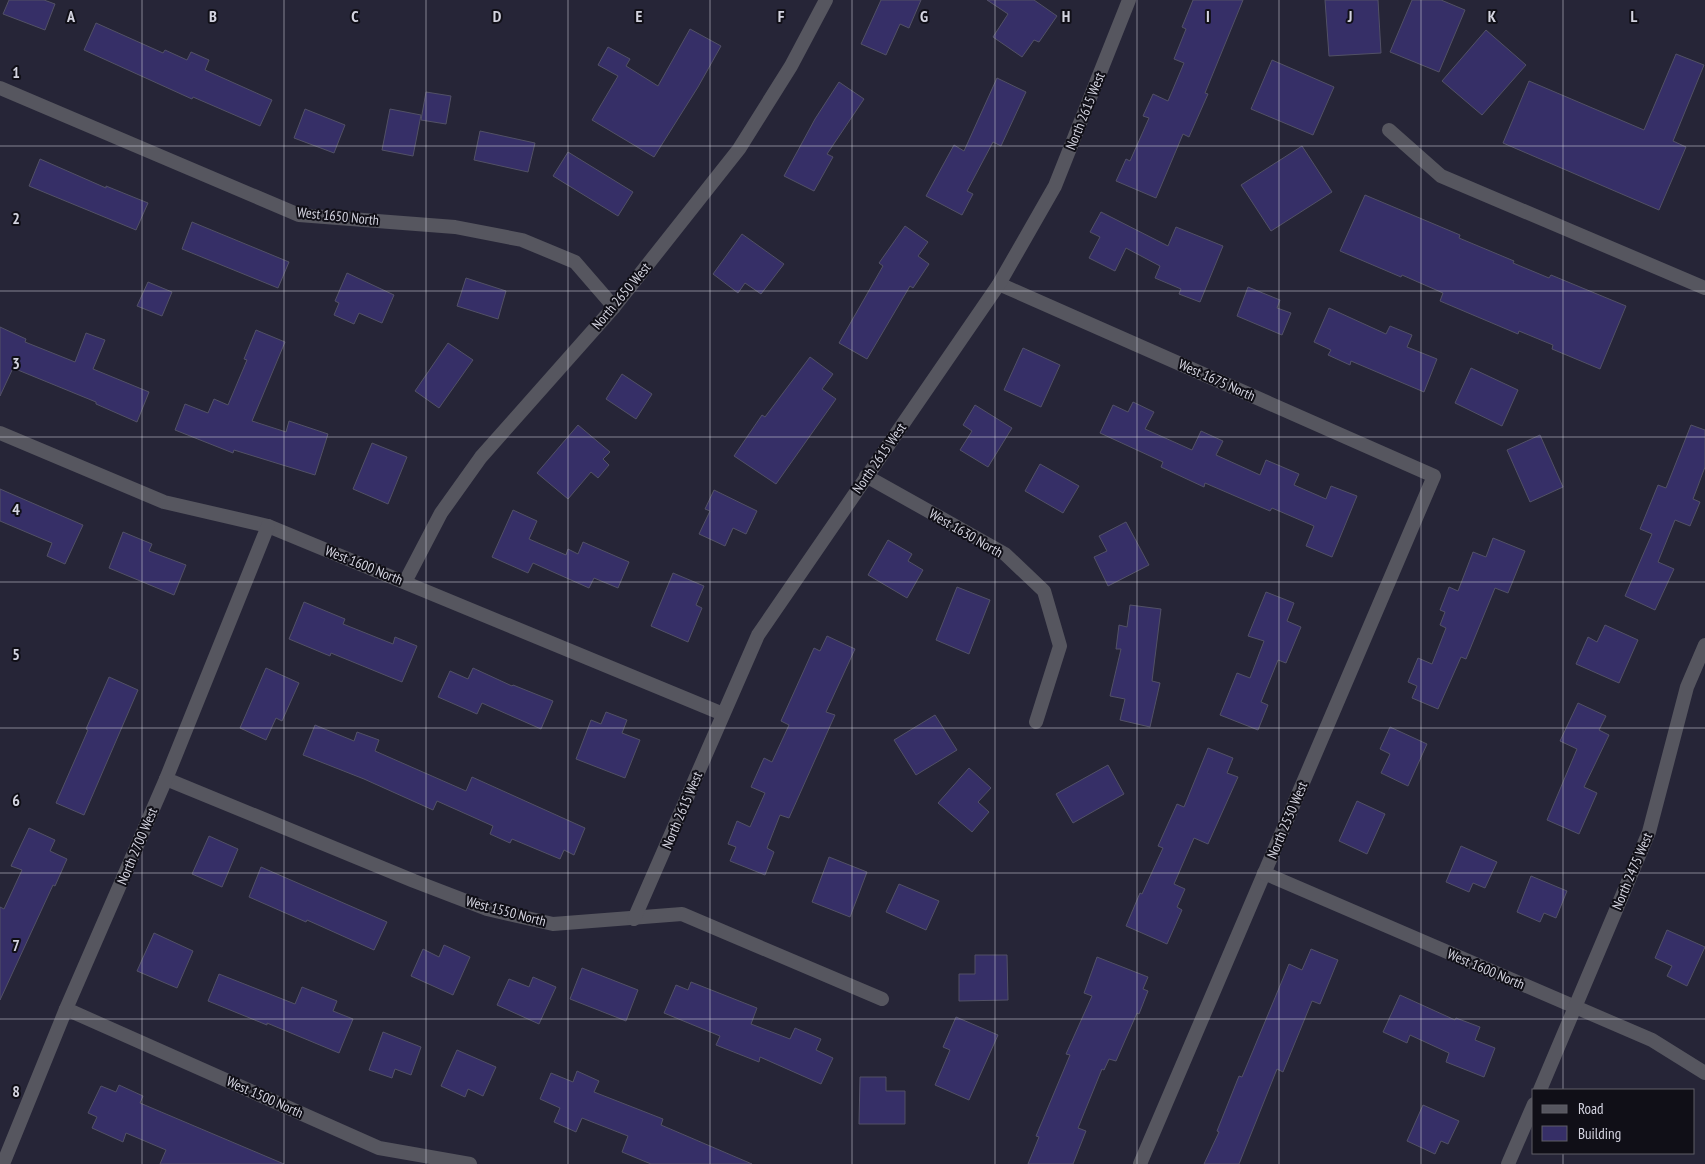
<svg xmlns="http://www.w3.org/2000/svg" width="1705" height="1164" font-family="'PT Sans Narrow',sans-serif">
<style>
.building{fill:#362f67;stroke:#525166}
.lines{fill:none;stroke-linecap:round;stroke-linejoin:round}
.minor{stroke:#56565f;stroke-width:14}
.grid{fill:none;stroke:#d4d4e0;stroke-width:1;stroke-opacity:0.55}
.labels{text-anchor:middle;stroke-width:4;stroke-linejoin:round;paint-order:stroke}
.street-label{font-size:14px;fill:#d4d4e0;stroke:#100f17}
.grid-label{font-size:16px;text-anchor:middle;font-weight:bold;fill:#d4d4e0;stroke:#100f17;stroke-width:4;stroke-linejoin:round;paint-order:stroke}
</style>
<rect width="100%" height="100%" fill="#262537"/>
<!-- building -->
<g class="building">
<polygon points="9,0 44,0 55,4 45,30 3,14"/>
<polygon points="881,0 921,0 909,28 900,24 886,55 861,44"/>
<polygon points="987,0 1034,0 1057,16 1039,42 1034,40 1022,57 993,37 1008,14"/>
<polygon points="1193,0 1243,0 1205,93 1208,94 1189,137 1183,134 1156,198 1116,181 1126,159 1130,161 1149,118 1143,116 1153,94 1168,101 1184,63 1174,59 1186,29 1182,27"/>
<polygon points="1325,0 1378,0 1381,53 1329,56"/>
<polygon points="1412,0 1441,0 1465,10 1439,72 1390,52"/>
<polygon points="96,23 163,53 165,50 187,60 191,52 209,60 205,70 272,100 260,126 193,97 192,99 84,50"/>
<polygon points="690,29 721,46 698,87 654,157 592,120 618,76 598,65 608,47 630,59 626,66 658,86"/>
<polygon points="1486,30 1526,65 1482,115 1442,81"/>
<polygon points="1676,54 1704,65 1673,141 1686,147 1659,210 1503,143 1529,81 1644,130"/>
<polygon points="1272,60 1334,87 1313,135 1251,109"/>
<polygon points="997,78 1026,92 1001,146 993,142 967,191 973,194 962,215 926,196 954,145 964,151"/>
<polygon points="839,82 864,99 827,154 833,157 814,191 784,176 815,119"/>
<polygon points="426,92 451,96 446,124 421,120"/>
<polygon points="305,109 345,125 334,153 294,138"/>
<polygon points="390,109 421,115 413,156 382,150"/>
<polygon points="480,131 535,143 528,172 474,160"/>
<polygon points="1302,146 1332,192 1271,231 1241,185"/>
<polygon points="568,152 633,192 618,216 553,176"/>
<polygon points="40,159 106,188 106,186 148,203 136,230 29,186"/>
<polygon points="1365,195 1460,235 1459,238 1514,261 1513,263 1549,278 1551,275 1626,306 1600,369 1552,349 1553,345 1519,331 1518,334 1440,301 1443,293 1402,275 1401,277 1340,251"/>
<polygon points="1101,212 1168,246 1176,227 1223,246 1200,302 1179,294 1181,289 1155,278 1160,266 1126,248 1115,271 1089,258 1100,237 1090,232"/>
<polygon points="192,222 289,262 278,288 182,249"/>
<polygon points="905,226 928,242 918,256 929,264 913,288 910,286 867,359 839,343 883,266 879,263"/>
<polygon points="742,234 784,264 761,294 745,283 738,293 713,274"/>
<polygon points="347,273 394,295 382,323 359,313 354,324 334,315 339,303 335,301"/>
<polygon points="466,278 506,291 498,319 457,306"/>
<polygon points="148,282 172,292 162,316 137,306"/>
<polygon points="1248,287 1280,300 1277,308 1291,313 1282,335 1237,316"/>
<polygon points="1329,308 1386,334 1390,326 1412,335 1407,347 1437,359 1424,392 1351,361 1350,365 1328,355 1331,350 1314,342"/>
<polygon points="0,327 26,339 25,342 75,362 86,333 105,340 93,369 149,392 137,422 96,404 96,402 13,368 0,396"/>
<polygon points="256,330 285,342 252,421 286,432 289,421 328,434 315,475 234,450 233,453 175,430 185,404 208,413 214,399 228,405 247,360 244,359"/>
<polygon points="448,343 473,360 439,408 415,391"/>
<polygon points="1023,348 1060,365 1041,407 1004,390"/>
<polygon points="810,357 833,374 822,389 836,399 776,484 734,456 762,415 765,417"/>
<polygon points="1471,368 1518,390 1502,426 1455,403"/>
<polygon points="622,374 652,394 636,419 606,399"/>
<polygon points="1133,402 1154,412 1145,429 1192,450 1201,431 1223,441 1216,455 1260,475 1266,460 1299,474 1294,485 1326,499 1331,486 1357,496 1332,557 1306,546 1314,526 1272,508 1270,511 1205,483 1204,487 1161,467 1163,462 1100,433 1113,405 1128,412"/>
<polygon points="975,405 1012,428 988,467 960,450 972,431 963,425"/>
<polygon points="578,425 610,452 603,459 609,465 598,478 591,472 568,499 537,473"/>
<polygon points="1691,425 1705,430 1705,467 1693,499 1700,502 1690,526 1675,520 1658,562 1674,569 1655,610 1625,596 1652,534 1640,529 1658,485 1666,488"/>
<polygon points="1540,435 1563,487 1530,502 1507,450"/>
<polygon points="372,443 407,457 388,504 353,489"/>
<polygon points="1040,464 1079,486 1063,513 1025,491"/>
<polygon points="0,489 83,525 65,564 47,556 52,543 0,521"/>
<polygon points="714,490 757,511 746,534 733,528 725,546 699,534 710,511 705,509"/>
<polygon points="513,510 537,521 529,539 566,555 568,549 578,554 583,542 629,562 618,588 594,578 589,588 533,563 528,573 492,557"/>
<polygon points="1126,522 1149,565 1108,586 1094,557 1107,551 1099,536"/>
<polygon points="123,532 152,544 149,551 186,565 174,595 109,568"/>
<polygon points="1493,538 1525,551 1508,593 1495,588 1466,659 1461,657 1438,709 1412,698 1417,686 1408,682 1418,658 1432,664 1446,628 1440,625 1445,612 1440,610 1449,587 1458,591 1473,552 1486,557"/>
<polygon points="888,540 912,554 908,561 923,570 907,598 868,575"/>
<polygon points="673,573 704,586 696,605 702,608 688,642 651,626"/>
<polygon points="957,587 990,600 969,654 936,640"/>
<polygon points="1266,592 1294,603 1287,621 1301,627 1286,663 1278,660 1261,702 1268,705 1258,730 1220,715 1237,673 1250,678 1264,641 1248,636"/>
<polygon points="304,602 345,619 343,624 393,644 395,637 417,646 402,682 331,653 330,656 289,639"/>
<polygon points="1130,605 1161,609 1152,681 1160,683 1150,727 1120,720 1125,699 1110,696 1121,649 1116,649 1119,625 1127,627"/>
<polygon points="1605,625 1638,640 1619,683 1576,664 1588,637 1597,642"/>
<polygon points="827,636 855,649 826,712 835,715 789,818 780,815 767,848 774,852 765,875 730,861 736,847 728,844 737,821 750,827 765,793 751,787 764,758 772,762 789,725 781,721 814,648 820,651"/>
<polygon points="266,668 299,683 282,721 276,718 266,740 240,728"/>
<polygon points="473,668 512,686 513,685 553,701 541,729 482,703 477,714 438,697 450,671 468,679"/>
<polygon points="109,677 138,690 84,815 56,803 88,730 86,729"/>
<polygon points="1578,703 1606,716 1599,730 1609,735 1584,787 1597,793 1579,834 1547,820 1577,749 1560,741"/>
<polygon points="606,712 627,720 622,733 640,740 625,778 576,759 591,720 601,724"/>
<polygon points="935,715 957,750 916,775 894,740"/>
<polygon points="315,725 354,741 357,732 379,740 375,751 466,791 472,777 585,828 574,855 564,850 560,859 512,839 510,843 490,834 493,826 437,801 433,810 364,779 303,755"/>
<polygon points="1390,727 1427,744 1408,786 1381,773 1390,754 1380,749"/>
<polygon points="1208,748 1233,758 1227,773 1238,777 1208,844 1194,838 1174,884 1185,889 1177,907 1182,910 1167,944 1126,926 1140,893 1142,894 1163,848 1158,846 1177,804 1184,807"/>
<polygon points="1108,765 1124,794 1073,823 1056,794"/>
<polygon points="969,768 991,788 978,802 989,812 972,832 938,803"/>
<polygon points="1357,801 1385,814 1367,854 1339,841"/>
<polygon points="29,828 55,840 50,851 67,859 55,886 53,885 0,1000 0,907 4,909 22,870 11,866"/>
<polygon points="209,836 238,849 222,887 192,874"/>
<polygon points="1461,846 1497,862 1485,888 1473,883 1469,892 1446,882"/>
<polygon points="829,857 867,872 850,917 812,902"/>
<polygon points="261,867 387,922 374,950 307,920 306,922 249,897"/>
<polygon points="1531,876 1567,891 1556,918 1544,913 1540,922 1517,912"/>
<polygon points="899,884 939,901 926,930 886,912"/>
<polygon points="1667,930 1705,947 1687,986 1667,976 1672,966 1655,958"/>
<polygon points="154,933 193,951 177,988 137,971"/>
<polygon points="444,945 470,957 453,995 411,976 423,949 439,957"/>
<polygon points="1311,949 1338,960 1320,1004 1312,1001 1283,1072 1277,1069 1239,1164 1204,1164 1219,1132 1217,1131 1239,1076 1242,1077 1289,964 1302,970"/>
<polygon points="975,955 1007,955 1008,1000 959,1001 959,974 975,974"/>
<polygon points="1097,957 1148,977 1143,989 1148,991 1139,1014 1137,1013 1116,1061 1109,1059 1104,1070 1102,1069 1078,1128 1086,1131 1073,1164 1028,1164 1039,1137 1036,1136 1070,1055 1066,1054 1092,996 1084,993"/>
<polygon points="582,968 638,990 626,1021 570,999"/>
<polygon points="219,974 295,1004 302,987 337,1001 333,1011 353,1019 339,1053 267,1023 267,1025 208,1001"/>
<polygon points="533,977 556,987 539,1024 497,1005 509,979 529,987"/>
<polygon points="691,982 757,1008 751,1024 790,1039 795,1028 821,1039 816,1050 833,1058 821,1084 760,1057 759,1062 716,1045 720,1036 664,1013 676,985 688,990"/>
<polygon points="1400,995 1455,1020 1456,1018 1480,1027 1475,1040 1495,1048 1484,1077 1446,1062 1449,1053 1410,1035 1407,1043 1383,1032"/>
<polygon points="956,1017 998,1035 969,1100 935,1085 950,1050 943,1047"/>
<polygon points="383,1032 421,1047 411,1075 395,1069 392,1078 369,1070"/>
<polygon points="457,1050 496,1067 483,1096 468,1089 465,1097 441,1086"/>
<polygon points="577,1071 599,1081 594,1092 663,1119 661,1125 752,1164 651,1164 622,1152 628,1136 582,1118 576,1132 554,1122 560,1108 540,1099 551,1073 573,1082"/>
<polygon points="860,1077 886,1077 886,1091 905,1091 905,1124 859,1124"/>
<polygon points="119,1085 143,1096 140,1103 284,1164 160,1164 166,1150 126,1133 123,1142 92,1128 97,1117 88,1113 101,1086 116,1092"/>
<polygon points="1423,1105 1459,1121 1448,1144 1441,1141 1435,1154 1407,1141"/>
</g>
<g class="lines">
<!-- minor -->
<g class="minor">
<polyline points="0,88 299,215 455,227 522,240 575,262 614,307"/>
<polyline points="1389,130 1441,176 1705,288"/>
<polyline points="999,284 1434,476 1140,1164"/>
<polyline points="0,433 164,502 268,526 723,714"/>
<polyline points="866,476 1005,554 1044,591 1060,646 1036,722"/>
<polyline points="405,582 441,513 481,457 614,307 739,149 791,66 826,0"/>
<polyline points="166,779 414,881 487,909 553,924 682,914 882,999"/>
<polyline points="1264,873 1652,1040 1705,1073"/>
<polyline points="634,919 758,635 999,284 1055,186 1129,0"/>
<polyline points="66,1009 379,1148 470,1164"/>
<polyline points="1540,1090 1649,832 1687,687 1705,645"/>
<polyline points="3,1164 66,1009 166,779 268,526"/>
<polyline points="1508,1164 1534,1104"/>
</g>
</g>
<!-- grid -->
<path class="grid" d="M142 0V1164M284 0V1164M426 0V1164M568 0V1164M710 0V1164M852 0V1164M995 0V1164M1137 0V1164M1279 0V1164M1421 0V1164M1563 0V1090M0 146H1705M0 291H1705M0 437H1705M0 582H1705M0 728H1705M0 873H1705M0 1019H1705M1563 1153V1164"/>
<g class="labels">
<!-- street labels -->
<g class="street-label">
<text transform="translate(1085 111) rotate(-68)" y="5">North 2615 West</text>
<text transform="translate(338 216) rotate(6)" y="5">West 1650 North</text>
<text transform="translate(621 296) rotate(-50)" y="5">North 2650 West</text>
<text transform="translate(1217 380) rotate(24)" y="5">West 1675 North</text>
<text transform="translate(879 458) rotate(-55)" y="5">North 2615 West</text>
<text transform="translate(966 533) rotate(30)" y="5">West 1630 North</text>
<text transform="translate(364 565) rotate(22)" y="5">West 1600 North</text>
<text transform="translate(682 810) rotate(-67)" y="5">North 2615 West</text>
<text transform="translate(1287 820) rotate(-67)" y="5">North 2530 West</text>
<text transform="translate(137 846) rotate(-67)" y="5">North 2700 West</text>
<text transform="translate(1632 871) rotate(-67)" y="5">North 2475 West</text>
<text transform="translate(506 911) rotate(15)" y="5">West 1550 North</text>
<text transform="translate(1486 969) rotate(23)" y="5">West 1600 North</text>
<text transform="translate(265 1097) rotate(24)" y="5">West 1500 North</text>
</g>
</g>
<g class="grid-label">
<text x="71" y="22">A</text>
<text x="213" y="22">B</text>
<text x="355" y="22">C</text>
<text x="497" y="22">D</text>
<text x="639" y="22">E</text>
<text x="781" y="22">F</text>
<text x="924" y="22">G</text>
<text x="1066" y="22">H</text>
<text x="1208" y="22">I</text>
<text x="1350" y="22">J</text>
<text x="1492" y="22">K</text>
<text x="1634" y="22">L</text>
<text x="16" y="78">1</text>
<text x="16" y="224">2</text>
<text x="16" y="369">3</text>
<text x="16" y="515">4</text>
<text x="16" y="660">5</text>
<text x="16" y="806">6</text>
<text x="16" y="951">7</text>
<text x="16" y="1097">8</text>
</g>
<!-- legend -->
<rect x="1532" y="1089" width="162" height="65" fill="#100f17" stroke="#5e5e67"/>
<rect x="1542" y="1105" width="25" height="8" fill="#56565f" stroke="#5e5e67"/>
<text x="1578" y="1114" font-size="15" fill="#d4d4e0">Road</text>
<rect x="1542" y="1126" width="25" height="15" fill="#362f67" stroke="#5e5e67"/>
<text x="1578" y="1139" font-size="15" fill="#d4d4e0">Building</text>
</svg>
